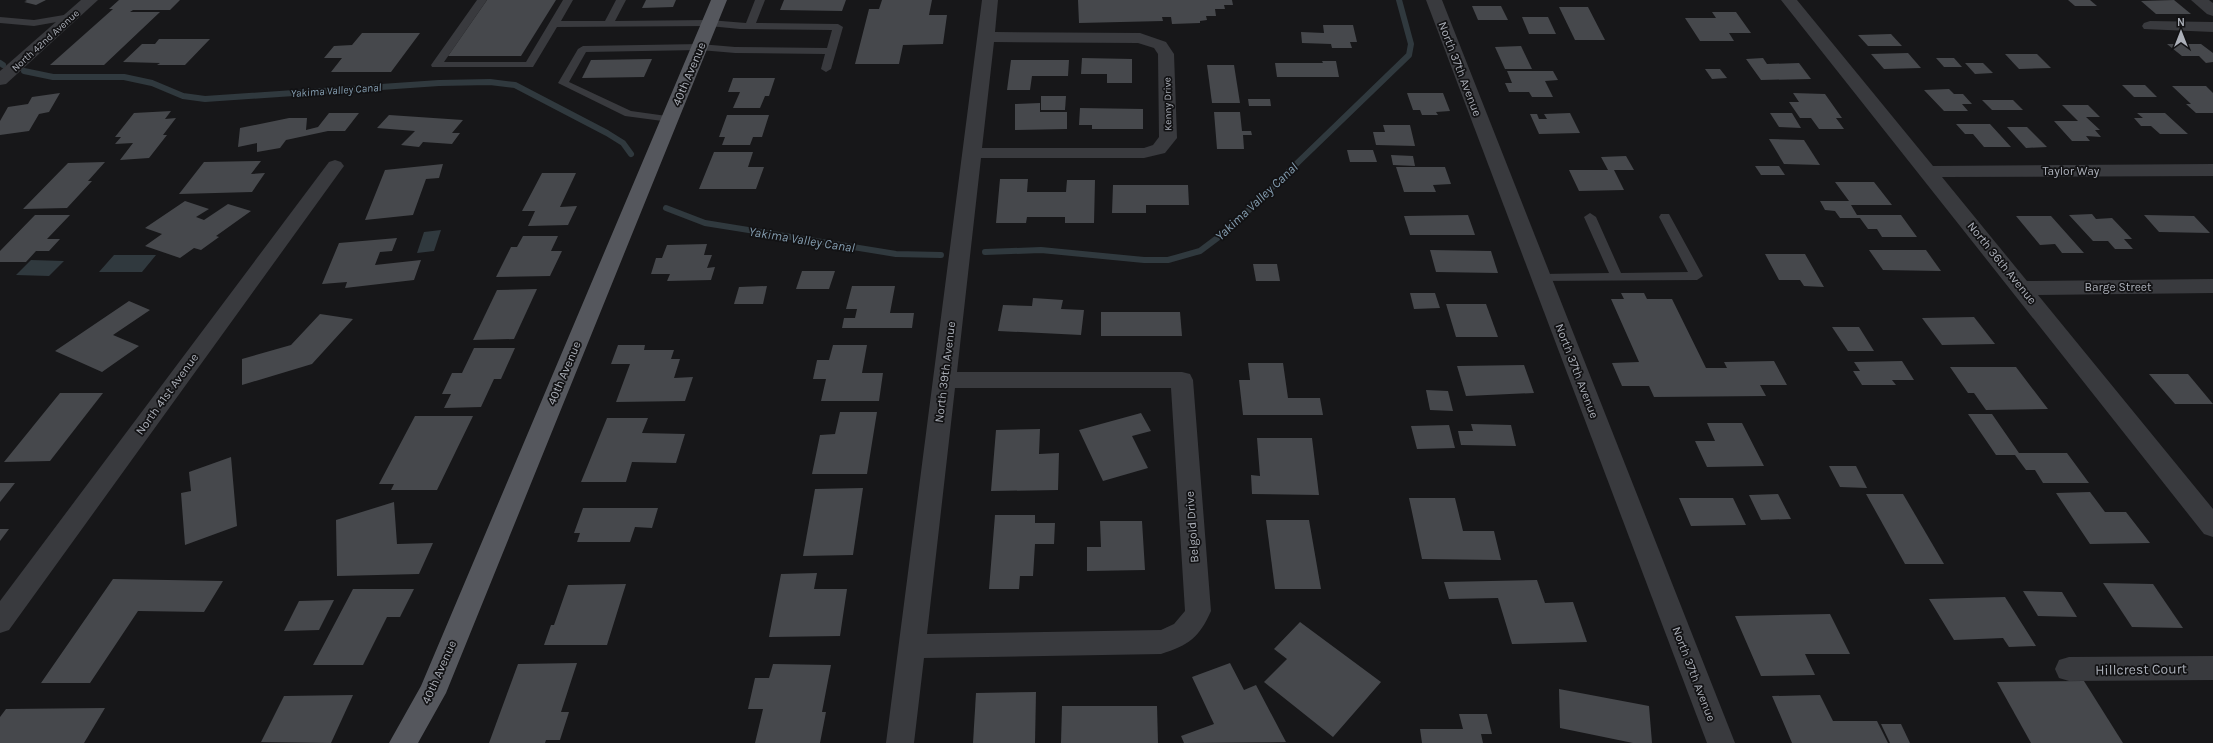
<svg xmlns="http://www.w3.org/2000/svg" width="2213" height="743" font-family="Karla,sans-serif">
<style>
.water{fill:#30393e}
.lines{fill:none;stroke-linecap:round;stroke-linejoin:round}
.stream{stroke:#30393e;stroke-width:6}
.building{fill:#46484c}
.lane{fill:#393a3e;fill-rule:evenodd}
.street{fill:#393a3e;fill-rule:evenodd}
.primary{fill:#55575d;fill-rule:evenodd}
.labels{text-anchor:middle;stroke-width:3.5;stroke-linejoin:round;paint-order:stroke}
.far-street-label{font-size:10px;fill:#abafb8;stroke:#121214}
.far-water-label{font-size:11px;font-style:italic;fill:#849db0;stroke:#121214}
.street-label{font-size:12px;fill:#abafb8;stroke:#121214}
.water-label{font-size:13px;font-style:italic;fill:#849db0;stroke:#121214}
.near-street-label{font-size:14px;fill:#abafb8;stroke:#121214}
</style>
<rect width="100%" height="100%" fill="#171719"/>
<!-- water -->
<g class="water">
<polygon points="441,230 434,251 417,253 424,232"/>
<polygon points="114,255 156,255 142,272 99,272"/>
<polygon points="31,260 64,261 49,276 16,275"/>
</g>
<g class="lines">
<!-- stream -->
<g class="stream">
<polyline points="0,63 3,65"/>
<polyline points="24,71 53,77 124,77 152,83 183,96 205,99 439,83 490,82 515,85 607,133 623,143 631,154"/>
<polyline points="666,208 705,223 896,254 941,255"/>
<polyline points="985,252 1041,250 1144,260 1168,260 1200,251 1228,230 1409,55 1411,44 1399,0"/>
</g>
</g>
<!-- building -->
<g class="building">
<polygon points="25,0 46,0 36,5 24,2 27,1"/>
<polygon points="119,0 180,0 170,10 133,10 130,12 160,12 104,65 50,65 113,9 109,9"/>
<polygon points="487,0 556,0 521,56 448,56"/>
<polygon points="646,0 676,0 673,7 642,8"/>
<polygon points="784,0 846,0 842,11 780,10"/>
<polygon points="882,0 932,0 929,15 947,15 943,44 903,45 899,64 855,64 869,9 879,9"/>
<polygon points="1078,0 1232,0 1233,5 1224,5 1225,9 1215,9 1216,16 1206,16 1207,20 1200,21 1200,23 1172,24 1171,17 1162,17 1163,21 1079,23"/>
<polygon points="2068,0 2090,0 2097,6 2075,6"/>
<polygon points="2174,0 2191,14 2156,14 2141,1"/>
<polygon points="1472,6 1501,6 1508,20 1478,20"/>
<polygon points="1559,7 1588,7 1605,40 1575,40"/>
<polygon points="1712,12 1736,12 1751,33 1729,33 1734,41 1700,41 1685,18 1716,18"/>
<polygon points="1522,17 1548,17 1556,34 1529,34"/>
<polygon points="1323,25 1353,25 1357,42 1350,42 1352,48 1332,48 1331,44 1302,43 1301,32 1324,33"/>
<polygon points="362,33 420,33 391,72 331,72 342,58 324,58 334,46 352,45"/>
<polygon points="1891,34 1902,46 1868,46 1858,35"/>
<polygon points="159,39 210,39 185,65 157,65 160,63 123,62 142,44 155,44"/>
<polygon points="2167,44 2201,44 2213,53 2213,62 2206,63 2199,56 2182,56"/>
<polygon points="1521,46 1532,69 1505,69 1495,47"/>
<polygon points="1908,53 1921,68 1884,69 1871,54"/>
<polygon points="2005,54 2037,54 2051,68 2019,69"/>
<polygon points="1082,58 1132,59 1132,83 1107,83 1107,74 1081,74"/>
<polygon points="1763,58 1767,64 1799,63 1811,79 1761,80 1746,59"/>
<polygon points="1936,58 1954,58 1962,67 1944,67"/>
<polygon points="652,59 644,77 582,78 591,60"/>
<polygon points="1011,60 1069,60 1068,76 1032,76 1030,90 1007,90"/>
<polygon points="1322,61 1336,61 1339,77 1277,77 1275,63 1323,63"/>
<polygon points="1965,63 1983,63 1993,73 1975,74"/>
<polygon points="1207,65 1234,65 1240,103 1212,103"/>
<polygon points="1705,69 1720,69 1727,78 1712,79"/>
<polygon points="1507,71 1553,71 1558,80 1545,81 1553,97 1532,97 1529,92 1509,92 1505,83 1512,83"/>
<polygon points="733,78 775,78 769,96 765,96 760,108 733,108 740,92 728,92"/>
<polygon points="2122,85 2145,85 2157,97 2134,97"/>
<polygon points="2172,86 2206,86 2213,93 2213,113 2196,113 2186,104 2191,104"/>
<polygon points="1949,89 1954,94 1963,94 1972,104 1962,104 1968,111 1944,111 1924,90"/>
<polygon points="60,93 49,112 39,114 29,131 0,135 0,121 8,107 28,104 32,97"/>
<polygon points="1407,93 1443,93 1450,111 1436,112 1438,115 1422,115 1420,110 1413,110"/>
<polygon points="1793,93 1825,94 1842,118 1836,118 1844,129 1819,129 1811,118 1800,118 1789,102 1799,102"/>
<polygon points="1041,96 1066,96 1065,110 1041,110"/>
<polygon points="1248,99 1270,99 1271,106 1249,106"/>
<polygon points="1982,100 2013,100 2023,110 1992,110"/>
<polygon points="1040,103 1040,112 1067,112 1067,129 1015,130 1015,104"/>
<polygon points="2062,105 2088,105 2100,117 2086,117 2100,130 2095,130 2101,137 2086,136 2090,141 2072,141 2054,121 2078,121"/>
<polygon points="1080,108 1143,109 1143,129 1092,129 1092,125 1079,125"/>
<polygon points="171,111 165,119 176,118 163,135 167,135 149,158 120,160 133,143 115,144 121,137 115,137 134,113"/>
<polygon points="1214,112 1240,112 1242,131 1251,131 1252,135 1243,135 1244,149 1217,149"/>
<polygon points="329,113 359,113 345,131 328,131 286,140 280,148 257,152 257,143 238,147 240,128 289,118 307,118 306,130 318,127"/>
<polygon points="1570,113 1580,133 1539,134 1530,114 1537,114 1539,119 1547,119 1544,114"/>
<polygon points="1770,113 1792,113 1801,128 1779,127"/>
<polygon points="2137,113 2165,113 2188,134 2160,134 2151,126 2141,126 2134,118 2143,118"/>
<polygon points="389,115 463,120 452,133 460,133 452,144 423,142 419,147 401,145 415,131 377,128"/>
<polygon points="727,115 769,115 762,137 753,137 750,145 722,145 725,137 719,137"/>
<polygon points="1956,124 1990,124 2011,147 1984,147 1973,134 1965,134"/>
<polygon points="1383,125 1410,125 1415,146 1376,145 1373,132 1385,132"/>
<polygon points="2007,127 2027,127 2047,147 2026,148"/>
<polygon points="1769,139 1804,140 1820,165 1784,164"/>
<polygon points="1347,150 1373,150 1377,162 1350,162"/>
<polygon points="714,152 753,152 748,167 764,167 756,189 699,189"/>
<polygon points="1391,155 1413,156 1415,166 1393,165"/>
<polygon points="1626,156 1634,170 1614,170 1624,190 1579,191 1569,170 1608,170 1601,157"/>
<polygon points="261,161 251,174 265,173 252,192 179,194 204,162"/>
<polygon points="105,162 88,181 92,181 67,208 23,209 68,163"/>
<polygon points="443,164 439,178 426,179 413,215 365,220 385,170"/>
<polygon points="1755,166 1779,166 1785,175 1761,175"/>
<polygon points="1396,167 1445,167 1451,184 1433,185 1436,192 1404,192"/>
<polygon points="542,173 576,173 560,207 577,206 568,225 528,226 535,211 522,211"/>
<polygon points="1000,179 1028,179 1027,192 1066,192 1067,180 1095,180 1094,223 1065,223 1065,217 1027,217 1026,223 996,223"/>
<polygon points="1835,182 1874,182 1892,205 1851,205 1857,215 1901,215 1917,237 1882,237 1877,229 1868,229 1860,218 1840,218 1835,211 1825,210 1820,201 1849,201"/>
<polygon points="1113,185 1188,185 1189,205 1146,205 1146,213 1112,213"/>
<polygon points="185,201 209,209 196,217 204,220 228,204 251,211 216,236 219,237 201,250 194,248 180,258 145,246 162,234 145,228"/>
<polygon points="2092,214 2096,219 2112,218 2132,239 2124,239 2133,249 2115,249 2108,241 2093,241 2069,215"/>
<polygon points="35,215 70,215 47,239 60,239 49,251 36,251 26,262 0,262 0,251"/>
<polygon points="1468,215 1475,235 1410,235 1404,216"/>
<polygon points="2144,215 2194,216 2210,233 2159,232"/>
<polygon points="2016,216 2051,216 2084,253 2062,253 2055,244 2040,245"/>
<polygon points="523,236 558,236 551,251 562,251 550,276 496,277 511,247 517,247"/>
<polygon points="397,238 392,251 380,252 375,265 421,260 414,280 345,288 347,282 322,284 339,243"/>
<polygon points="707,244 704,255 712,255 707,268 715,267 711,280 667,281 670,274 651,274 656,258 662,258 667,245"/>
<polygon points="1430,250 1491,251 1498,273 1436,272"/>
<polygon points="1869,250 1926,250 1941,271 1883,270"/>
<polygon points="1765,254 1805,254 1824,287 1804,286 1800,280 1779,280"/>
<polygon points="1253,264 1277,264 1280,281 1256,281"/>
<polygon points="802,271 835,271 829,289 796,289"/>
<polygon points="767,286 763,304 734,304 739,287"/>
<polygon points="852,286 895,286 890,313 914,313 912,328 842,328 844,318 855,318 857,309 846,309"/>
<polygon points="537,289 514,339 473,340 497,290"/>
<polygon points="1410,293 1435,293 1440,308 1414,309"/>
<polygon points="1621,293 1644,293 1647,299 1672,299 1706,368 1727,368 1724,362 1774,361 1787,385 1760,385 1766,396 1654,397 1649,386 1622,386 1612,363 1639,362 1611,299 1624,299"/>
<polygon points="1033,298 1063,300 1061,309 1084,310 1081,335 998,331 1003,305 1032,306"/>
<polygon points="129,301 150,310 113,335 139,346 102,372 55,351"/>
<polygon points="1446,304 1486,304 1498,337 1456,337"/>
<polygon points="1101,312 1180,312 1182,336 1101,336"/>
<polygon points="320,314 353,319 312,364 242,385 242,359 291,345"/>
<polygon points="1974,317 1995,344 1942,345 1922,318"/>
<polygon points="1832,327 1859,327 1874,351 1848,351"/>
<polygon points="618,345 645,345 644,350 674,350 671,359 680,359 674,378 693,377 685,401 616,402 630,364 611,364"/>
<polygon points="833,345 867,345 862,373 883,373 879,401 821,401 826,379 813,379 817,360 829,360"/>
<polygon points="474,348 515,348 501,379 494,379 481,407 444,408 451,394 442,394 452,373 462,373"/>
<polygon points="1902,361 1914,380 1892,380 1896,385 1862,385 1853,371 1860,371 1854,362"/>
<polygon points="1248,363 1283,363 1288,398 1320,398 1323,415 1243,415 1239,380 1250,380"/>
<polygon points="1524,365 1534,393 1466,396 1457,366"/>
<polygon points="1950,367 2016,367 2048,409 1986,410 1974,393 1968,393"/>
<polygon points="2149,374 2188,374 2213,404 2175,404"/>
<polygon points="1426,390 1448,391 1453,411 1430,410"/>
<polygon points="60,393 103,393 50,461 4,462"/>
<polygon points="840,412 877,412 867,474 812,474 820,435 835,434"/>
<polygon points="1141,413 1151,431 1132,436 1148,468 1103,481 1079,430"/>
<polygon points="1968,414 1992,414 2019,453 2067,453 2089,483 2043,483 2035,470 2026,470 2015,455 1996,455"/>
<polygon points="415,416 473,416 437,490 391,490 394,484 379,484"/>
<polygon points="607,418 648,418 642,433 685,434 676,463 632,462 626,482 581,482"/>
<polygon points="1707,423 1742,423 1764,466 1707,467 1695,441 1715,441"/>
<polygon points="1471,424 1511,425 1516,446 1461,445 1458,431 1473,431"/>
<polygon points="1449,425 1455,448 1417,449 1411,426"/>
<polygon points="1040,429 1039,454 1059,453 1058,490 991,491 996,430"/>
<polygon points="1257,438 1312,438 1319,495 1252,494 1251,475 1260,476"/>
<polygon points="231,457 237,526 185,545 181,493 191,491 189,472"/>
<polygon points="1829,466 1856,466 1867,488 1840,487"/>
<polygon points="0,483 15,483 0,502"/>
<polygon points="863,488 853,555 803,556 815,489"/>
<polygon points="2090,492 2105,512 2126,512 2150,543 2090,544 2056,493"/>
<polygon points="1778,494 1791,519 1761,520 1749,495"/>
<polygon points="1866,494 1903,494 1944,564 1905,564"/>
<polygon points="1409,498 1455,498 1463,531 1494,531 1501,560 1422,559"/>
<polygon points="1679,498 1733,498 1746,525 1691,526"/>
<polygon points="394,502 397,544 433,543 419,574 337,576 336,520"/>
<polygon points="583,508 658,508 652,528 635,527 630,542 577,542 580,533 574,533"/>
<polygon points="995,515 1035,515 1035,523 1055,523 1054,544 1035,544 1033,576 1020,576 1019,589 989,589"/>
<polygon points="1266,520 1309,520 1321,589 1275,589"/>
<polygon points="1100,521 1142,521 1145,570 1087,571 1087,547 1101,547"/>
<polygon points="0,529 9,529 0,541"/>
<polygon points="817,573 814,589 847,589 840,636 769,637 781,574"/>
<polygon points="113,579 223,581 204,612 138,611 90,683 41,683"/>
<polygon points="1537,580 1545,603 1573,602 1587,642 1512,644 1498,598 1449,599 1444,582"/>
<polygon points="2103,583 2153,584 2183,628 2132,627"/>
<polygon points="626,584 607,645 544,645 551,625 554,625 568,585"/>
<polygon points="353,589 414,589 400,617 387,617 363,665 313,665"/>
<polygon points="2023,591 2062,592 2077,617 2038,616"/>
<polygon points="2005,597 2036,646 2009,647 2003,638 1954,640 1929,599"/>
<polygon points="334,600 319,630 284,631 299,601"/>
<polygon points="1830,614 1850,654 1805,654 1815,675 1761,676 1735,616"/>
<polygon points="1300,622 1381,682 1333,737 1264,682 1287,659 1274,649"/>
<polygon points="577,663 561,712 569,712 560,740 546,740 545,743 489,743 518,664"/>
<polygon points="1230,663 1244,690 1256,685 1286,742 1184,743 1181,736 1214,724 1192,677"/>
<polygon points="773,664 831,665 822,712 826,712 820,743 755,743 763,709 748,709 755,678 769,678"/>
<polygon points="2084,681 2123,743 2031,743 1997,682"/>
<polygon points="1559,689 1649,706 1652,743 1633,743 1560,728"/>
<polygon points="1036,692 1035,743 973,743 976,693"/>
<polygon points="353,695 331,743 261,742 284,696"/>
<polygon points="1820,695 1833,721 1877,721 1888,743 1792,743 1772,696"/>
<polygon points="1062,706 1157,706 1158,743 1061,743"/>
<polygon points="105,708 84,743 0,743 0,717 6,709"/>
<polygon points="1459,714 1487,714 1492,734 1481,734 1483,743 1422,743 1420,729 1463,729"/>
<polygon points="1881,724 1901,724 1910,743 1890,743"/>
</g>
<g class="lines">
<!-- lane -->
<g class="lane">
<polygon points="477,0 487,0 444,62 526,62 563,0 573,0 561,21 605,21 616,0 626,0 615,21 709,20 746,23 755,0 765,0 756,23 838,24 843,27 831,69 826,72 821,69 825,54 735,53 700,50 586,52 569,82 631,111 674,117 676,119 674,121 670,122 625,116 558,83 578,49 583,46 700,44 735,47 827,48 832,30 740,29 709,26 557,27 533,67 432,67 431,65"/>
<polygon points="70,14 75,17 74,19 34,26 0,23 0,17 34,20"/>
<polygon points="1590,213 1596,217 1621,273 1688,272 1659,217 1661,214 1669,214 1703,276 1697,280 1536,281 1535,278 1541,274 1609,273 1584,217"/>
</g>
<!-- street -->
<g class="street">
<polygon points="81,0 98,0 6,84 0,85 0,71"/>
<path d="M982 0H998L995 32 1140 33 1166 42 1174 54 1177 138 1165 153 1144 158H981L957 372H1182L1190 374 1193 380 1211 611C1199 638 1189 645 1161 654L924 658 914 743H886ZM994 42 1138 43 1154 48 1158 54 1159 137 1153 145 1144 148H982ZM955 388H1171L1185 611 1174 624 1161 630 927 634Z"/>
<polygon points="1426,0 1442,0 1735,743 1707,743"/>
<polygon points="1781,0 1797,0 1933,166 2213,164 2213,176 1942,177 2027,281 2213,279 2213,293 2038,295 2213,509 2213,537 2204,534"/>
<polygon points="2191,0 2209,0 2213,3 2213,16 2207,14"/>
<polygon points="2150,21 2213,22 2213,32 2144,29 2142,26 2144,23"/>
<polygon points="335,160 341,162 344,166 341,170 9,630 0,633 0,601 329,162"/>
<polygon points="2213,656 2213,680 2069,681 2059,678 2055,669 2059,660 2069,657"/>
</g>
<!-- primary -->
<polygon class="primary" points="711,0 727,0 446,693 418,743 389,743 421,686"/>
</g>
<g class="labels">
<!-- far-street labels -->
<g class="far-street-label">
<text transform="translate(45 40) rotate(-42)" y="4">North 42nd Avenue</text>
<text transform="translate(1167 104) rotate(-91)" y="4">Kenny Drive</text>
</g>
<!-- far-water labels -->
<g class="far-water-label">
<text transform="translate(336 90) rotate(-4)" y="4">Yakima Valley Canal</text>
</g>
<!-- street labels -->
<g class="street-label">
<text transform="translate(1460 69) rotate(69)" y="4">North 37th Avenue</text>
<text transform="translate(689 74) rotate(-67)" y="4">40th Avenue</text>
<text x="2071" y="175">Taylor Way</text>
<text transform="translate(2002 263) rotate(51)" y="4">North 36th Avenue</text>
<text x="2118" y="291">Barge Street</text>
<text transform="translate(1577 371) rotate(69)" y="4">North 37th Avenue</text>
<text transform="translate(945 372) rotate(-83)" y="4">North 39th Avenue</text>
<text transform="translate(564 373) rotate(-67)" y="4">40th Avenue</text>
<text transform="translate(167 394) rotate(-54)" y="4">North 41st Avenue</text>
<text transform="translate(1192 527) rotate(-94)" y="4">Belgold Drive</text>
<text transform="translate(439 672) rotate(-66)" y="4">40th Avenue</text>
<text transform="translate(1694 674) rotate(69)" y="4">North 37th Avenue</text>
</g>
<!-- water labels -->
<g class="water-label">
<text transform="translate(1256 201) rotate(-43)" y="5">Yakima Valley Canal</text>
<text transform="translate(802 239) rotate(9)" y="5">Yakima Valley Canal</text>
</g>
<!-- near-street labels -->
<g class="near-street-label">
<text transform="translate(2141 669) rotate(-1)" y="5">Hillcrest Court</text>
</g>
</g>
<!-- north arrow -->
<g transform="translate(2181 32)" stroke="#121214" stroke-width="3" paint-order="stroke">
<path d="M0-3L7 15L0 10L-7 15Z" fill="#abafb8"/>
<text y="-6" font-size="11" font-weight="bold" text-anchor="middle" fill="#abafb8">N</text>
</g>
</svg>
